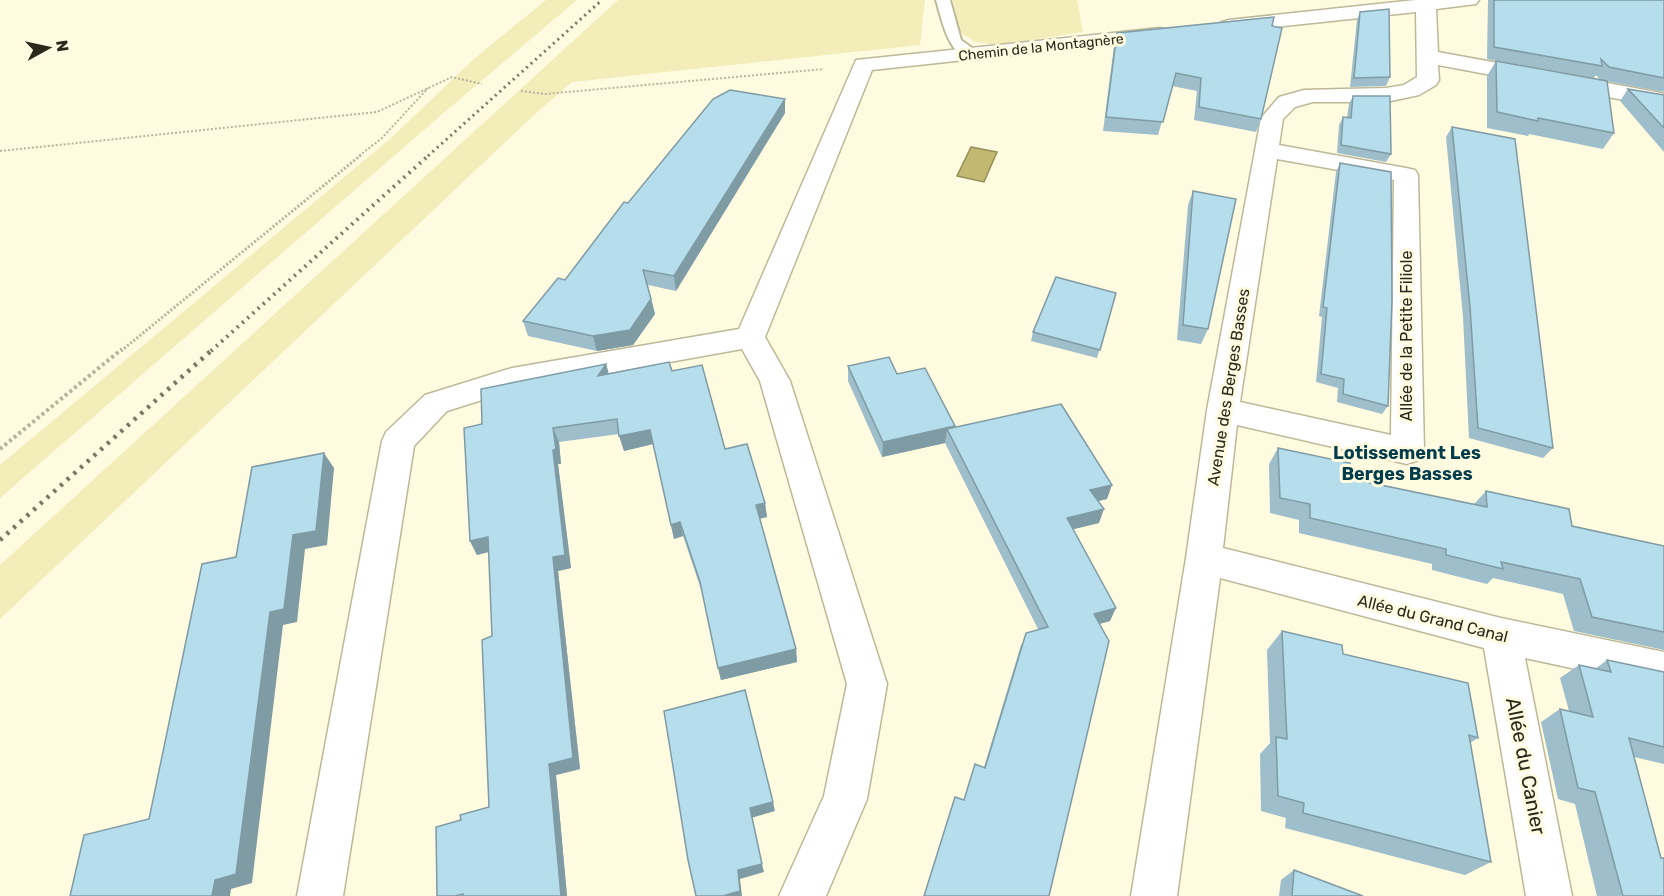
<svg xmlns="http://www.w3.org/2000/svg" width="1664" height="896" font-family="Rubik,sans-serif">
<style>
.green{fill:#f3edba}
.water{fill:#c2b871;stroke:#948d57;stroke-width:1.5}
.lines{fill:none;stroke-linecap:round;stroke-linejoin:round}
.service-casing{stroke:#bdb898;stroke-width:4}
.minor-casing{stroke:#bdb898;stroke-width:3}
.path-far2{stroke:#b7b49d;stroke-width:2;stroke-dasharray:2 2;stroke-linecap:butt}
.path-far1{stroke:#b7b49d;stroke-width:3;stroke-dasharray:2 2;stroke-linecap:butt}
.path{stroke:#b7b49d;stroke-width:4;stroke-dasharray:3 3;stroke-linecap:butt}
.service{fill:#fff;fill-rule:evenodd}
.minor{fill:#fff;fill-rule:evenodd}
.rail-far2{stroke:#787664;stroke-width:3;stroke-dasharray:2 4;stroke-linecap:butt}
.rail-far1{stroke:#787664;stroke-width:4;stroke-dasharray:2 5;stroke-linecap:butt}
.rail{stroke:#787664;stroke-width:4.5;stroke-dasharray:3 6;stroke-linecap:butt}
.wall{fill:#9dbeca}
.shaded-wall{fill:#7f9ba4}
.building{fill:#b6ddeb;stroke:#7f9ba4;stroke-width:1.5}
.labels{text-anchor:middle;stroke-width:6;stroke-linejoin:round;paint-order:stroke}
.far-street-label{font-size:14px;fill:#29281b;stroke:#fffbe0}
.street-label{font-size:16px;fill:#29281b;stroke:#fffbe0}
.neighbourhood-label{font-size:18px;font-weight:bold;fill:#033d4c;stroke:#fffbe0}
.near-street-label{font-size:20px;fill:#29281b;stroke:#fffbe0}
</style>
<rect width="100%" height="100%" fill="#fffbe0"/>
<!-- green -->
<g class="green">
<polygon points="546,0 577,0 440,116 0,498 0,465 391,138 475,58"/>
<polygon points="618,0 925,0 920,45 572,82 533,116 0,619 0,565"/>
<polygon points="953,0 1077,0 1083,32 998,45 975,42 960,32"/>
</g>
<!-- water -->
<polygon class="water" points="971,147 997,152 984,182 957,176"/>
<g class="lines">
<!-- service casing -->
<g class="service-casing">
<path id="service" d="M936 0H950L961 40 980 54 978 57C949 64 942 19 936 0Z"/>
</g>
<!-- minor casing -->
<g class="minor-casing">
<g id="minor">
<path d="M1415 0H1479L1476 4 1436 9 1438 52 1656 92 1664 94V104L1656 106 1438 65 1439 80 1436 85 1419 95 1386 102H1313L1295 107 1283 119 1279 145 1406 168 1415 170 1418 175 1424 451 1419 460 1407 464 1237 425 1223 548 1501 618 1664 652V688L1525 658 1572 896H1526L1484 648 1220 578 1177 896H1131L1186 558 1207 410 1261 118 1279 97 1304 90 1386 88 1404 85 1417 77 1416 12 1229 32 1222 30 1219 26 1222 22 1229 20ZM1277 159 1394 180 1391 435 1240 402Z"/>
<polygon points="1160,28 1167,30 1170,34 1167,38 872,70 765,337 790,381 887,684 867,799 826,896 779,896 824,796 847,684 760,381 742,349 514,390 447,411 414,446 343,896 297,896 382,441 386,432 425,395 512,368 739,329 856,60"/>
</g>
</g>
<!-- path-far2 -->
<g class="path-far2">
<polyline points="521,91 545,94 824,69"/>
<polyline points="0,151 377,112 452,77 482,84"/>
<polyline points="359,156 382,138 428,88"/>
</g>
<!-- path-far1 -->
<polyline class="path-far1" points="121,351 361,155"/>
<!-- path -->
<polyline class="path" points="0,449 122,349"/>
<!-- service -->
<use href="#service" class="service"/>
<!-- minor -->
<use href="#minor" class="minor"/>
<!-- rail-far2 -->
<polyline class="rail-far2" points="428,156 602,0"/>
<!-- rail-far1 -->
<polyline class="rail-far1" points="211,351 429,155"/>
<!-- rail -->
<polyline class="rail" points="0,540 213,349"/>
</g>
<!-- wall -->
<g class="wall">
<polygon points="1488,0 1664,0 1664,92 1600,80 1596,75 1594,78 1487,59"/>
<polygon points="1360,12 1390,77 1386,86 1350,87 1357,20"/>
<polygon points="1272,26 1261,119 1256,132 1194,120 1197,91 1172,86 1158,135 1103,131 1114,46 1117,33"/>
<polygon points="1496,61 1614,133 1603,149 1529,134 1528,136 1487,128 1487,76"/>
<polygon points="1628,89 1664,95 1664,152 1620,101"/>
<polygon points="1353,96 1391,154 1386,162 1337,153 1339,125 1343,117 1347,117 1349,104"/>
<polygon points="785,99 785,113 676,291 648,285 655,314 633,345 597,351 528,336 523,321 565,280 628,203"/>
<polygon points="1452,127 1553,448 1543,458 1469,438 1463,317 1446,137"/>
<polygon points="1340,163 1388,406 1382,414 1337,402 1338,388 1316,382 1322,317 1319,316 1336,172"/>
<polygon points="1193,191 1208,329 1201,344 1177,340 1188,205"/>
<polygon points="1116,293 1097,358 1031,341 1033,332"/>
<polygon points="669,362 672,371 702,365 725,449 747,444 765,503 767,517 760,519 796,649 797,662 721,680 703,595 683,536 674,539 653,444 624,451 619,434 559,442 561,464 558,464 571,568 558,571 580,769 556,775 567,896 437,896 436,827 461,820 460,815 489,807 482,640 492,636 489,552 477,555 470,541 464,428 482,424 481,389 606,364 609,374"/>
<polygon points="848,366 897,374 955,426 955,427 1107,499 1098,501 1099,523 1073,529 1110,621 1099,624 964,800 984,767 1021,645 1038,629 945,443 882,457 848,381"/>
<polygon points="1278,448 1352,479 1474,504 1486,491 1572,526 1664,546 1664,650 1574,631 1563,594 1493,578 1487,584 1432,570 1432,564 1299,533 1299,520 1270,513 1269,464"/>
<polygon points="1282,631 1343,654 1478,738 1470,743 1491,862 1465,875 1285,828 1286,818 1261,811 1260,754 1270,743 1267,650"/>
<polygon points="1607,660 1664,672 1664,764 1634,757 1664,896 1597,896 1575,804 1558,799 1541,722 1560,709 1569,711 1560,678 1579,665 1595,669"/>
<polygon points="1294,870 1363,896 1279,896 1281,880"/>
</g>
<!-- shaded-wall -->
<g class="shaded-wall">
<polygon points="785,99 785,113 676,291 674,276"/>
<polygon points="651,299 655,314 633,345 597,351 593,336"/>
<polygon points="606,364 610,379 598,376"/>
<polygon points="955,426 953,441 947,429 945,443 882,457 883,442"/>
<polygon points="553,428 559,442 561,464 558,464 571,568 558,571 580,769 556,775 567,896 561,896 549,764 553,557"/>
<polygon points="650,430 653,444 624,451 619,436"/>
<polygon points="324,453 334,468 327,545 305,549 297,622 283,625 252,883 231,889 230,896 212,896 215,880 270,612 293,535"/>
<polygon points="1112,485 1107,499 1085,504 1090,490"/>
<polygon points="765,503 767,517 757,519 756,505"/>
<polygon points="1104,509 1099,523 1062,532 1067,518"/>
<polygon points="680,522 683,536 674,539 671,525"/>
<polygon points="488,537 495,550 477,555 470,541"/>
<polygon points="1116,608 1110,621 1088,627 1094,614"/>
<polygon points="796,649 797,662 721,680 718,668"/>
<polygon points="773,802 775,811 751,818 750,808"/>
<polygon points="762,864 764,872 740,879 742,896 723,896 738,870"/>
</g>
<!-- building -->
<g class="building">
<polygon points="1494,0 1664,0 1664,78 1609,67 1601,59 1602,66 1494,47"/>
<polygon points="1389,9 1390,77 1354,78 1360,12"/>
<polygon points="1274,17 1272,26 1282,28 1261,119 1199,107 1201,78 1176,73 1163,122 1106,117 1117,33"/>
<polygon points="1496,61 1607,81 1614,133 1538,118 1538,121 1497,112"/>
<polygon points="1628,89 1664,95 1664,128"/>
<polygon points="730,90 785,99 674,276 643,270 651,299 630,330 593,336 523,321 558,278 565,280 624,202 628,203 713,99"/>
<polygon points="1353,96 1390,96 1391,154 1341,145 1343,117 1351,118"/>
<polygon points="1452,127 1515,139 1553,448 1478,428 1470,307"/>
<polygon points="1340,163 1391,172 1392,300 1388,406 1343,394 1344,379 1321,374 1327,308 1323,307"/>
<polygon points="1193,191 1236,199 1208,329 1183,325"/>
<polygon points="1056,277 1116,293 1100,350 1033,332"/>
<polygon points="889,357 897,374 925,368 955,426 883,442 848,366"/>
<polygon points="669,362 672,371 702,365 725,449 747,444 765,503 756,505 796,649 718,668 700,582 680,522 671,525 650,430 619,436 617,419 553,428 556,449 553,450 565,555 553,557 573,758 549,764 561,896 463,896 463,894 455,896 437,896 436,827 461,820 460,815 489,807 482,640 492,636 488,537 470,541 464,428 482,424 481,389 606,364 598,376"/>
<polygon points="1061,404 1112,485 1090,490 1104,509 1067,518 1116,608 1094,614 1109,641 1049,896 924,896 955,797 964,800 975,764 985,768 1026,633 1048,627 947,429"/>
<polygon points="1278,448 1350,463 1352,479 1487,507 1486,491 1569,509 1572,526 1664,546 1664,632 1592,617 1580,579 1501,562 1503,569 1446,555 1446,549 1310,518 1310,504 1280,498"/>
<polygon points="324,453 316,531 293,535 284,609 270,612 236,874 215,880 212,896 70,896 84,835 149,819 202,564 236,557 252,467"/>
<polygon points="1282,631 1342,645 1343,654 1468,683 1478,738 1469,735 1491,862 1303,813 1304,803 1278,796 1276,737 1287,739"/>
<polygon points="1607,660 1664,672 1664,747 1629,738 1661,858 1664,858 1664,896 1623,896 1595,792 1578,788 1560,709 1593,717 1579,665 1611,672"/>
<polygon points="745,690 773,802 750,808 762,864 738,870 740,891 723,896 696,896 688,860 664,711"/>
<polygon points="1294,870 1363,896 1292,896"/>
</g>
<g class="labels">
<!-- far-street labels -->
<g class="far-street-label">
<text transform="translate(1041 47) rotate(-6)" y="5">Chemin de la Montagnère</text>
</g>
<!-- street labels -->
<g class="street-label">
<text transform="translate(1406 336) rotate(-90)" y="6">Allée de la Petite Filiole</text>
<text transform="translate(1228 387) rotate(-81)" y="6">Avenue des Berges Basses</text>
<text transform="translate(1433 618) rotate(14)" y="6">Allée du Grand Canal</text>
</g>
<!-- neighbourhood labels -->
<g class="neighbourhood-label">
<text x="1407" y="459">Lotissement Les<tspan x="1407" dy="21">Berges Basses</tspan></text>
</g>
<!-- near-street labels -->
<g class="near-street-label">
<text transform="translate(1526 766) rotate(79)" y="7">Allée du Canier</text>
</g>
</g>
<!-- north arrow -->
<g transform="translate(48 48) rotate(82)" stroke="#fffbe0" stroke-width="4.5" paint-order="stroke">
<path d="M0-4.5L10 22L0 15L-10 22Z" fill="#29281b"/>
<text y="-9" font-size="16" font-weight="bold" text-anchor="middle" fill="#29281b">N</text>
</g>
</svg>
